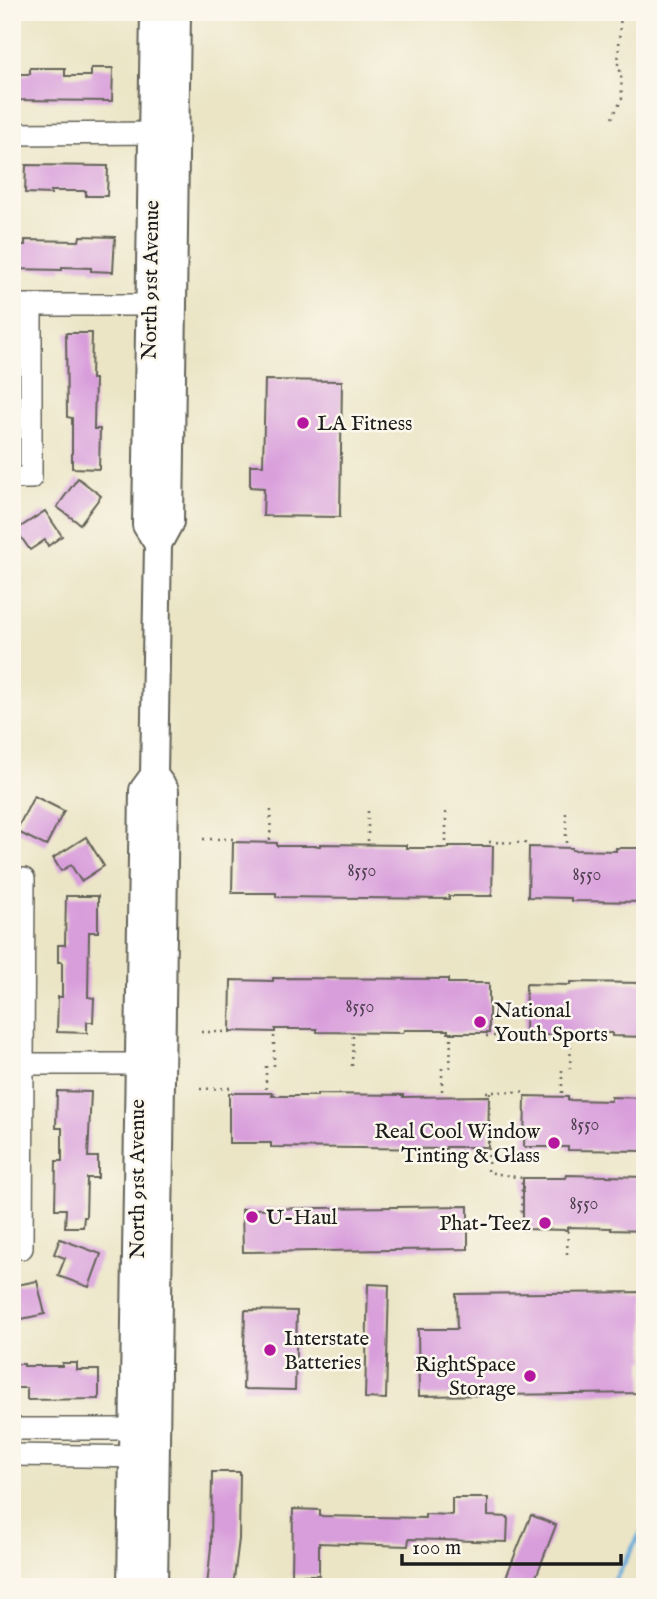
<svg xmlns="http://www.w3.org/2000/svg" width="657" height="1599" font-family="'IM FELL English',serif">
<style>
.lines{fill:none;stroke-linecap:round;stroke-linejoin:round}
.stream{stroke:#62a9d9;stroke-width:4.5}
.building{fill:#d89ddb}
.minor-casing{stroke:#646258;stroke-width:24}
.major-casing{stroke:#646258;stroke-width:30}
.path{stroke:#646258;stroke-width:2.5;stroke-dasharray:2 5;stroke-linecap:butt}
.minor{stroke:#fff;stroke-width:21}
.major{stroke:#fff;stroke-width:26}
.poi-dot{fill:#b5179e;stroke:#fbf7ec;stroke-width:2.5}
.labels{text-anchor:middle;stroke-width:5;stroke-linejoin:round;paint-order:stroke}
.number-label{font-size:18px;fill:#4b3c4c}
.street-label{font-size:21px;fill:#1c1c1c;stroke:#fbf7ec}
.poi-label{font-size:21px;fill:#1c1c1c;stroke:#fbf7ec;text-anchor:start}
</style>
<rect width="100%" height="100%" fill="#fbf7ec"/>
<filter id="ink" filterUnits="userSpaceOnUse"><feTurbulence type="fractalNoise" baseFrequency=".0143" numOctaves="2"/><feDisplacementMap in="SourceGraphic" scale="14" xChannelSelector="R" yChannelSelector="G"/><feConvolveMatrix kernelMatrix="1 2 1 2 8 2 1 2 1" color-interpolation-filters="sRGB"/></filter>
<filter id="wash" filterUnits="userSpaceOnUse"><feTurbulence type="fractalNoise" baseFrequency=".00686" numOctaves="4" result="noise"/><feDisplacementMap in="SourceGraphic" scale="28" xChannelSelector="R" yChannelSelector="G"/><feGaussianBlur stdDeviation="1.57" result="paint"/><feColorMatrix in="noise" values="0 0 0 0 0 0 0 0 0 0 0 0 0 0 0 0 0 1.4 0 .05"/><feComposite in="paint" operator="in"/></filter>
<g filter="url(#wash)">
<rect width="100%" height="100%" fill="#ebe5c6"/>
<g class="lines">
<!-- stream -->
<polyline class="stream" points="611,1587 645,1525"/>
</g>
<g id="blocks">
<!-- building -->
<g class="building">
<polygon points="30,68 65,68 65,76 91,76 91,68 113,68 112,101 12,100 12,74 30,74"/>
<polygon points="26,165 108,166 107,196 86,196 86,191 51,191 51,194 25,193"/>
<polygon points="80,236 115,237 113,272 91,271 91,268 62,267 62,270 12,269 12,245 25,245 25,240 79,241"/>
<polygon points="66,333 92,333 91,379 95,379 94,429 100,429 99,469 72,468 72,418 67,417"/>
<polygon points="265,380 342,381 340,517 263,516 264,488 250,487 250,465 263,465"/>
<polygon points="78,478 101,496 80,524 57,507"/>
<polygon points="45,511 62,536 48,546 45,540 30,550 16,530"/>
<polygon points="34,796 64,811 46,846 16,831"/>
<polygon points="86,837 104,866 81,881 71,865 61,871 53,858"/>
<polygon points="233,842 277,843 277,846 320,846 320,844 406,845 406,848 449,848 449,846 493,846 492,896 449,896 449,899 276,897 276,893 232,893"/>
<polygon points="529,847 572,848 572,850 616,851 616,848 645,848 645,902 571,901 571,898 528,897"/>
<polygon points="66,896 98,896 98,932 89,932 88,997 94,998 93,1022 87,1022 87,1033 57,1032 58,997 62,997 62,962 58,962 58,945 65,945"/>
<polygon points="273,978 448,979 448,983 489,983 489,1033 448,1033 448,1030 404,1030 403,1033 317,1032 317,1029 275,1029 275,1032 230,1031 231,980 273,981"/>
<polygon points="570,982 645,983 645,1037 612,1036 612,1033 569,1032 569,1035 525,1035 526,984 570,985"/>
<polygon points="57,1091 91,1092 88,1157 98,1157 98,1178 87,1178 86,1217 84,1217 83,1227 65,1227 66,1209 55,1209 56,1161 62,1161 62,1128 56,1128"/>
<polygon points="229,1093 273,1093 272,1096 317,1096 317,1094 403,1095 403,1097 489,1096 488,1147 446,1147 446,1149 271,1147 271,1143 229,1143"/>
<polygon points="525,1096 568,1097 568,1100 611,1101 611,1097 645,1098 645,1151 568,1150 568,1147 524,1147"/>
<polygon points="567,1175 645,1177 645,1231 611,1230 611,1228 567,1227 567,1230 523,1229 523,1178 566,1178"/>
<polygon points="468,1206 468,1249 243,1252 242,1209"/>
<polygon points="60,1239 101,1254 89,1287 58,1276 65,1258 54,1254"/>
<polygon points="37,1281 45,1314 12,1321 12,1286"/>
<polygon points="368,1284 389,1285 386,1399 365,1398"/>
<polygon points="645,1292 645,1360 642,1360 643,1393 419,1396 418,1329 457,1329 456,1294"/>
<polygon points="245,1310 297,1311 295,1390 243,1389"/>
<polygon points="62,1363 77,1363 77,1370 99,1370 99,1399 27,1400 27,1388 12,1388 12,1364 24,1364 24,1366 62,1366"/>
<polygon points="212,1472 240,1472 239,1539 233,1587 207,1587 211,1546"/>
<polygon points="452,1498 488,1498 488,1516 508,1517 507,1542 409,1539 408,1546 319,1543 319,1575 292,1575 293,1509 320,1510 320,1516 425,1518 425,1514 452,1515"/>
<polygon points="531,1515 556,1525 532,1587 502,1587"/>
</g>
</g>
</g>
<g filter="url(#ink)">
<use href="#blocks" fill-opacity="0" stroke="#646258" stroke-width="2"/>
<g class="lines">
<!-- minor casing -->
<g class="minor-casing">
<g id="minor">
<polyline points="12,134 166,133"/>
<polyline points="12,305 149,305"/>
<polyline points="12,478 31,478 31,305"/>
<polyline points="12,879 24,879 22,1248 12,1248"/>
<polyline points="12,1064 154,1064"/>
<polyline points="12,1429 147,1429"/>
<polyline points="12,1455 147,1457"/>
</g>
</g>
<!-- major casing -->
<g class="major-casing">
<g id="major">
<polyline points="154,12 146,525 158,544"/>
<polyline points="131,1587 143,790 154,775 158,544 170,522 177,12"/>
<polyline points="154,1587 165,790 154,775"/>
</g>
</g>
<!-- path -->
<g class="path">
<polyline points="612,118 622,99 621,74 618,64 621,12"/>
<polyline points="203,839 233,839"/>
<polyline points="270,840 271,808"/>
<polyline points="368,841 368,809"/>
<polyline points="446,842 446,810"/>
<polyline points="489,842 529,843"/>
<polyline points="566,843 566,811"/>
<polyline points="201,1032 232,1032"/>
<polyline points="486,1036 526,1036"/>
<polyline points="274,1066 274,1033"/>
<polyline points="352,1066 353,1034"/>
<polyline points="450,1068 451,1035"/>
<polyline points="570,1069 571,1037"/>
<polyline points="200,1089 230,1088"/>
<polyline points="266,1089 266,1065"/>
<polyline points="442,1091 442,1067"/>
<polyline points="486,1092 526,1092"/>
<polyline points="490,1092 488,1172 522,1178 521,1230 524,1230"/>
<polyline points="562,1093 562,1069"/>
<polyline points="567,1254 568,1231"/>
</g>
<!-- minor -->
<use href="#minor" class="minor"/>
<!-- major -->
<use href="#major" class="major"/>
</g>
</g>
<!-- markers -->
<g class="poi-dot">
<circle cx="303" cy="423" r="7"/>
<circle cx="480" cy="1022" r="7"/>
<circle cx="554" cy="1143" r="7"/>
<circle cx="252" cy="1217" r="7"/>
<circle cx="545" cy="1223" r="7"/>
<circle cx="270" cy="1350" r="7"/>
<circle cx="530" cy="1376" r="7"/>
</g>
<g class="labels">
<!-- number labels -->
<g class="number-label">
<text x="362" y="876">8550</text>
<text x="587" y="880">8550</text>
<text x="360" y="1012">8550</text>
<text x="585" y="1130">8550</text>
<text x="584" y="1209">8550</text>
</g>
<!-- street labels -->
<g class="street-label">
<text transform="translate(150 280) rotate(-89)" y="7">North 91st Avenue</text>
<text transform="translate(137 1179) rotate(-90)" y="7">North 91st Avenue</text>
</g>
<!-- poi labels -->
<g class="poi-label">
<text x="317" y="430">LA Fitness</text>
<text x="494" y="1017">National<tspan x="494" dy="24">Youth Sports</tspan></text>
<text x="540" y="1138" text-anchor="end">Real Cool Window<tspan x="540" dy="24">Tinting &amp; Glass</tspan></text>
<text x="266" y="1224">U-Haul</text>
<text x="531" y="1230" text-anchor="end">Phat-Teez</text>
<text x="284" y="1345">Interstate<tspan x="284" dy="24">Batteries</tspan></text>
<text x="516" y="1371" text-anchor="end">RightSpace<tspan x="516" dy="24">Storage</tspan></text>
</g>
</g>
<!-- margin -->
<rect width="657" height="1599" fill="none" stroke="#fbf7ec" stroke-width="42"/>
<!-- scale -->
<path d="M402 1554v10h219v-10" fill="none" stroke="#1c1c1c" stroke-width="3.5"/>
<text x="412" y="1554" font-size="21" fill="#1c1c1c" stroke="#fbf7ec" stroke-width="5" paint-order="stroke">100 m</text>
</svg>
